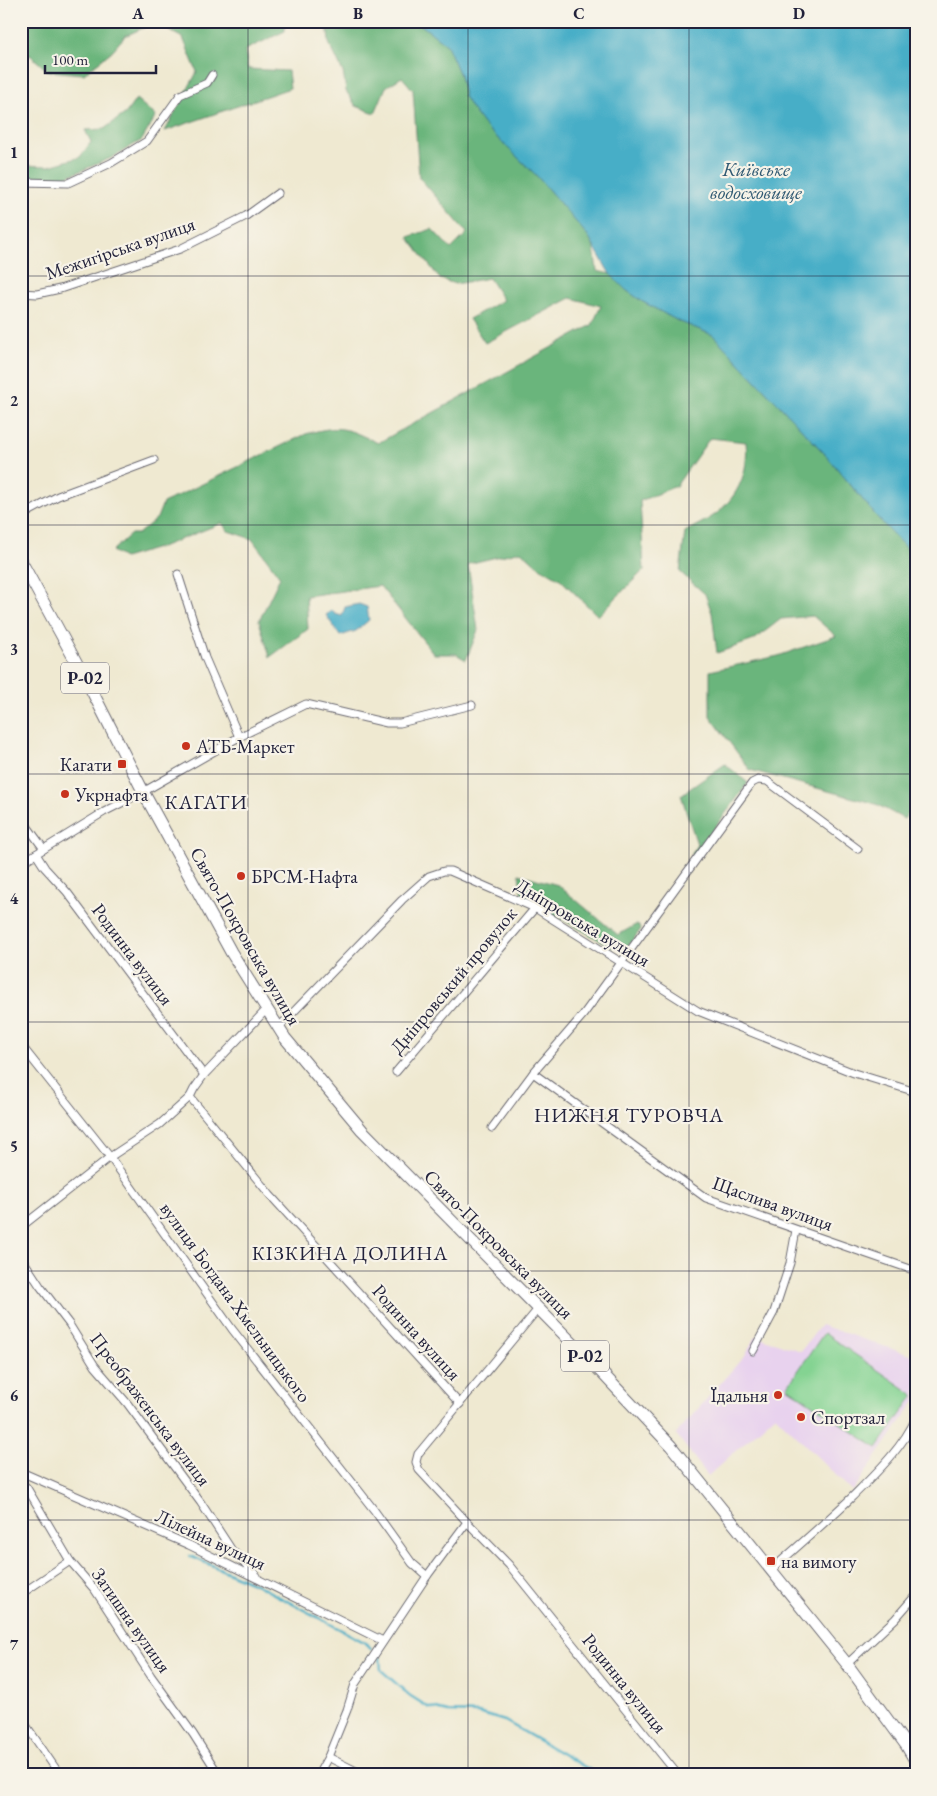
<svg xmlns="http://www.w3.org/2000/svg" width="937" height="1796" font-family="'EB Garamond',serif">
<style>
.built{fill:#e8d2ee}
.green{fill:#84d392;stroke:#537a66}
.forest{fill:#6bb57c;stroke:#466c5c}
.water{fill:#47aec7;stroke:#346881}
.lines{fill:none;stroke-linecap:round;stroke-linejoin:round}
.stream{stroke:#47aec7;stroke-width:2.5}
.minor-casing{stroke:#6a6870;stroke-width:9}
.primary-casing{stroke:#6a6870;stroke-width:13}
.minor{stroke:#fff;stroke-width:7}
.primary{stroke:#fff;stroke-width:11}
.grid{fill:none;stroke:#22223b;stroke-width:1;stroke-opacity:0.55}
.poi-dot{fill:#c8321e;stroke:#f7f3e8;stroke-width:2}
.labels{text-anchor:middle;stroke-width:4.5;stroke-linejoin:round;paint-order:stroke}
.shield{fill:#f7f3e8;stroke:#62616f;stroke-width:1}
.shield-label{font-size:18px;font-weight:bold;fill:#22223b}
.street-label{font-size:19px;fill:#22223b;stroke:#f7f3e8}
.poi-label{font-size:19px;fill:#22223b;stroke:#f7f3e8;text-anchor:start}
.water-label{font-size:20px;font-style:italic;fill:#315a73;stroke:#f7f3e8}
.neighbourhood-label{font-size:20px;letter-spacing:1px;fill:#22223b;stroke:#f7f3e8}
.neatline{fill:none;stroke:#22223b;stroke-width:2}
.grid-label{font-size:16px;text-anchor:middle;font-weight:bold;fill:#22223b}
</style>
<rect width="100%" height="100%" fill="#f7f3e8"/>
<filter id="ink" filterUnits="userSpaceOnUse"><feTurbulence type="fractalNoise" baseFrequency=".02" numOctaves="2"/><feDisplacementMap in="SourceGraphic" scale="10" xChannelSelector="R" yChannelSelector="G"/><feConvolveMatrix kernelMatrix="1 2 1 2 8 2 1 2 1" color-interpolation-filters="sRGB"/></filter>
<filter id="wash" filterUnits="userSpaceOnUse"><feTurbulence type="fractalNoise" baseFrequency=".0096" numOctaves="4" result="noise"/><feDisplacementMap in="SourceGraphic" scale="20" xChannelSelector="R" yChannelSelector="G"/><feGaussianBlur stdDeviation="1.12" result="paint"/><feColorMatrix in="noise" values="0 0 0 0 0 0 0 0 0 0 0 0 0 0 0 0 0 1.4 0 .05"/><feComposite in="paint" operator="in"/></filter>
<g filter="url(#wash)">
<rect width="100%" height="100%" fill="#efe9d1"/>
<!-- built -->
<polygon class="built" points="821,1325 916,1357 916,1400 854,1489 852,1491 775,1415 708,1476 676,1434 746,1354 755,1336 801,1351"/>
<!-- green -->
<polygon class="green" points="824,1333 914,1395 877,1448 787,1387"/>
<!-- forest -->
<g class="forest">
<polygon points="21,21 285,21 285,31 245,50 248,69 288,71 290,88 165,131 197,72 183,38 154,23 125,36 112,51 84,74 48,71 30,55 21,60"/>
<path d="M327 21H416L447 45 460 75 464 96 484 125 536 175 588 236 594 248 597 271 610 274 626 290 643 302 678 321 713 335 826 455 877 517 916 559V802L904 819 876 804 750 770 710 716V671L778 656 836 636 813 616 781 619 754 640 717 653 712 613 705 594 680 572 685 532C694 526 707 521 716 514 739 495 749 472 746 442L710 438 676 486 640 501 644 570 598 616 560 579 538 566 521 551 468 564 478 630 466 660 456 654H434L380 586 306 596 308 629 270 657 259 621 280 577 252 539 228 531 222 523 161 547 124 558 112 551 131 534H138L157 518 163 503 306 434C341 424 346 428 378 443L592 325 601 306 571 298 485 343 469 319 503 300 489 278 455 284 440 279 408 237 432 229 451 249 467 233 419 177 413 90 402 77 386 87 375 113 356 106 346 91 343 72 329 43Z"/>
<polygon points="136,99 156,116 142,140 111,158 66,177 21,177 21,165 49,166 80,157 91,142 85,130 104,129 126,113"/>
<polygon points="725,764 748,783 693,857 692,854 697,844 681,795"/>
<polygon points="519,874 558,885 618,935 637,924 641,929 628,947 618,942 613,948 522,896"/>
</g>
<!-- water -->
<g class="water">
<polygon points="416,21 916,21 916,559 877,517 826,455 713,335 678,321 643,302 626,290 610,274 588,236 536,175 484,125 472,109 464,96 460,75 447,45"/>
<polygon points="359,604 367,607 369,620 356,631 340,636 326,615 332,610 335,614 342,616 345,607"/>
</g>
<g class="lines">
<!-- stream -->
<g class="stream">
<polyline points="190,1556 255,1584 364,1642 371,1649"/>
<polyline points="380,1656 381,1670 409,1695 428,1707 448,1712 478,1713 505,1721 599,1775"/>
</g>
</g>
</g>
<g filter="url(#ink)">
<g class="lines">
<!-- minor casing -->
<g class="minor-casing">
<g id="minor">
<polyline points="21,182 68,183 111,163 147,141 180,95 207,83 212,75"/>
<polyline points="21,293 37,294 60,289 180,249 246,216 278,193"/>
<polyline points="21,516 58,496 154,460"/>
<polyline points="178,574 205,658 239,737"/>
<polyline points="21,818 44,849"/>
<polyline points="36,854 45,868 67,892 204,1075"/>
<polyline points="21,863 104,812 143,792 239,737 306,704 387,723 400,723 472,705"/>
<polyline points="278,1028 402,900 429,876 444,871 450,871 535,908 698,1011 854,1073 916,1092"/>
<polyline points="21,1045 110,1157 232,1329 374,1510 412,1563 427,1576"/>
<polyline points="396,1072 535,908"/>
<polyline points="533,1073 706,1198 916,1271"/>
<polyline points="190,1097 270,1195 460,1404"/>
<polyline points="492,1128 533,1073 583,1015 752,783 758,780 767,781 858,849"/>
<polyline points="21,1227 110,1157 160,1124 190,1097 194,1089 204,1075 266,1010"/>
<polyline points="21,1257 40,1286 69,1324 95,1366 127,1403 201,1503 231,1549 257,1576"/>
<polyline points="538,1309 418,1454 416,1462 419,1470 467,1522 509,1565 678,1775"/>
<polyline points="753,1351 774,1312 790,1263 796,1230"/>
<polyline points="21,1472 189,1545 383,1641"/>
<polyline points="21,1482 27,1488 70,1561 95,1590 151,1676 193,1734 219,1775"/>
<path d="M771 1570C798 1546 825 1523 851 1498 875 1474 902 1449 916 1418"/>
<polyline points="21,1594 70,1561"/>
<polyline points="847,1664 895,1619 916,1595"/>
<polyline points="21,1718 60,1775"/>
<polyline points="328,1757 364,1775"/>
<polyline points="318,1775 328,1757 347,1710 355,1684 427,1576 467,1522"/>
</g>
</g>
<!-- primary casing -->
<g class="primary-casing">
<polyline id="primary" points="21,561 93,693 146,797 231,952 285,1038 362,1130 603,1374 671,1446 847,1664 906,1745 916,1762"/>
</g>
<!-- minor -->
<use href="#minor" class="minor"/>
<!-- primary -->
<use href="#primary" class="primary"/>
</g>
</g>
<!-- grid -->
<path class="grid" d="M248 21V1775M468 21V1775M689 21V1775M21 276H916M21 525H916M21 774H916M21 1022H916M21 1271H916M21 1520H916"/>
<!-- markers -->
<g class="poi-dot">
<circle cx="186" cy="746" r="5"/>
<rect x="117" y="759" width="10" height="10" rx="2.5"/>
<circle cx="65" cy="794" r="5"/>
<circle cx="241" cy="876" r="5"/>
<circle cx="778" cy="1395" r="5"/>
<circle cx="801" cy="1417" r="5"/>
<rect x="766" y="1556" width="10" height="10" rx="2.5"/>
</g>
<g class="labels">
<!-- shield labels -->
<g class="shield">
<rect x="61" y="662.5" width="48" height="31" rx="4"/>
<rect x="561" y="1340.5" width="48" height="31" rx="4"/>
</g>
<g class="shield-label">
<text x="85" y="684">Р-02</text>
<text x="585" y="1362">Р-02</text>
</g>
<!-- street labels -->
<g class="street-label">
<text transform="translate(120 248) rotate(-19)" y="7">Межигірська вулиця</text>
<text transform="translate(583 922) rotate(31)" y="7">Дніпровська вулиця</text>
<text transform="translate(246 936) rotate(60)" y="7">Свято-Покровська вулиця</text>
<text transform="translate(133 954) rotate(53)" y="7">Родинна вулиця</text>
<text transform="translate(453 980) rotate(-50)" y="7">Дніпровський провулок</text>
<text transform="translate(773 1203) rotate(20)" y="7">Щаслива вулиця</text>
<text transform="translate(499 1244) rotate(45)" y="7">Свято-Покровська вулиця</text>
<text transform="translate(236 1302) rotate(54)" y="7">вулиця Богдана Хмельницького</text>
<text transform="translate(417 1332) rotate(48)" y="7">Родинна вулиця</text>
<text transform="translate(151 1409) rotate(53)" y="7">Преображенська вулиця</text>
<text transform="translate(211 1539) rotate(25)" y="7">Лілейна вулиця</text>
<text transform="translate(132 1620) rotate(55)" y="7">Затишна вулиця</text>
<text transform="translate(625 1683) rotate(51)" y="7">Родинна вулиця</text>
</g>
<!-- poi labels -->
<g class="poi-label">
<text x="196" y="753">АТБ-Маркет</text>
<text x="112" y="771" text-anchor="end">Кагати</text>
<text x="75" y="801">Укрнафта</text>
<text x="251" y="883">БРСМ-Нафта</text>
<text x="768" y="1402" text-anchor="end">Їдальня</text>
<text x="811" y="1424">Спортзал</text>
<text x="781" y="1568">на вимогу</text>
</g>
<!-- water labels -->
<g class="water-label">
<text x="756" y="176">Київське<tspan x="756" dy="23">водосховище</tspan></text>
</g>
<!-- neighbourhood labels -->
<g class="neighbourhood-label">
<text x="206" y="809">КАГАТИ</text>
<text x="629" y="1122">НИЖНЯ ТУРОВЧА</text>
<text x="350" y="1260">КІЗКИНА ДОЛИНА</text>
</g>
</g>
<!-- margin -->
<rect width="937" height="1796" fill="none" stroke="#f7f3e8" stroke-width="55"/>
<!-- scale -->
<path d="M45 65v8h111v-8" fill="none" stroke="#22223b" stroke-width="2.5"/>
<text x="52" y="65" font-size="15" fill="#22223b" stroke="#f7f3e8" stroke-width="4" paint-order="stroke">100 m</text>
<rect x="28" y="28" width="882" height="1740" class="neatline"/>
<g class="grid-label">
<text x="138" y="19">A</text>
<text x="358" y="19">B</text>
<text x="579" y="19">C</text>
<text x="799" y="19">D</text>
<text x="14" y="158">1</text>
<text x="14" y="406">2</text>
<text x="14" y="655">3</text>
<text x="14" y="904">4</text>
<text x="14" y="1152">5</text>
<text x="14" y="1401">6</text>
<text x="14" y="1650">7</text>
</g>
</svg>
